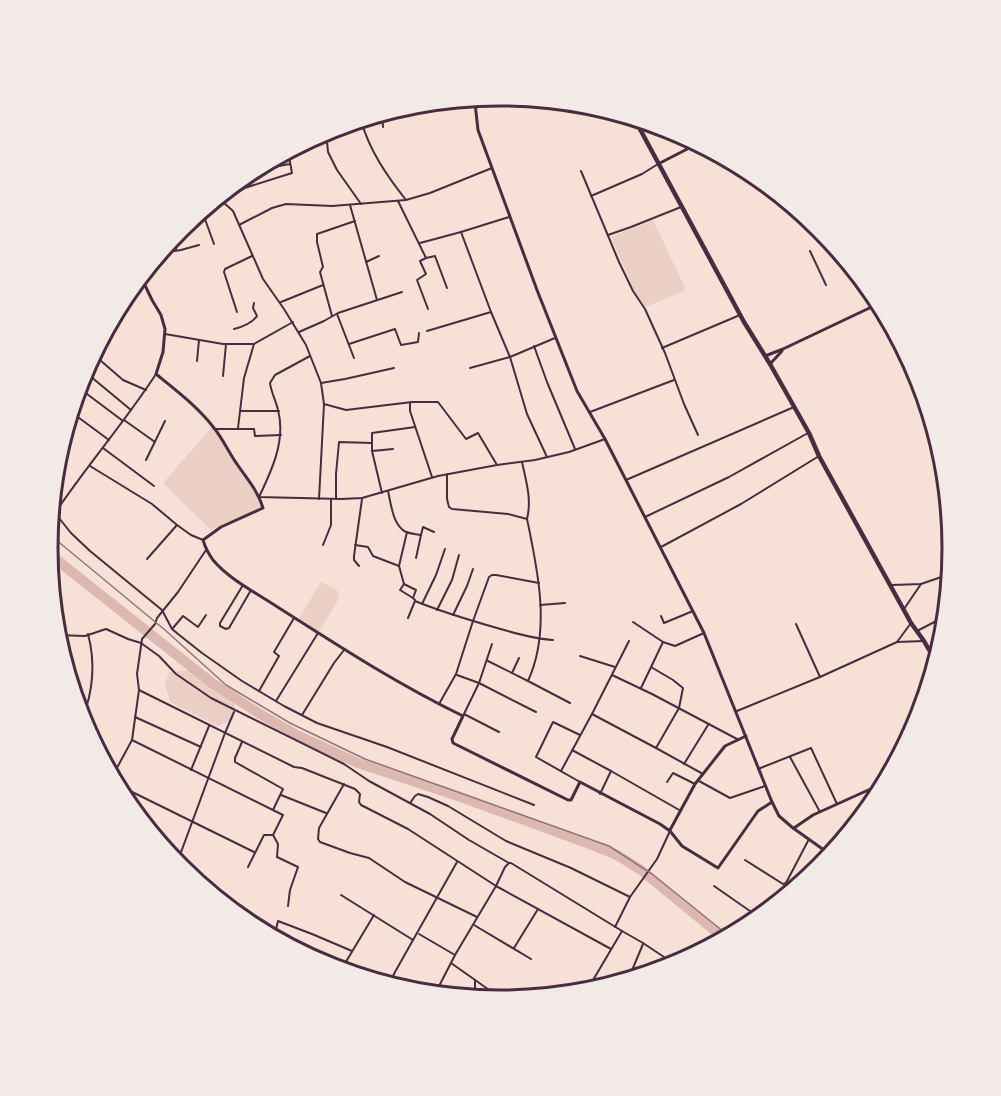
<svg xmlns="http://www.w3.org/2000/svg" width="1001" height="1096" font-family="'Roboto Serif',serif">
<style>
.green{fill:#ebcfc5}
.lines{fill:none;stroke-linecap:round;stroke-linejoin:round}
.river{stroke:#dcb8b0;stroke-width:10}
.minor{stroke:#4a2c40;stroke-width:2}
.tertiary{stroke:#4a2c40;stroke-width:3}
.primary{stroke:#4a2c40;stroke-width:4.5}
.rail{stroke:#8f747c;stroke-width:1.5}
.rim{fill:none;stroke:#4a2c40;stroke-width:3}
</style>
<rect width="100%" height="100%" fill="#f7e1d7"/>
<!-- green -->
<g class="green">
<polygon points="653,220 686,290 646,307 636,295 611,237"/>
<polygon points="212,427 256,493 261,507 211,530 163,483"/>
<polygon points="321,582 337,590 339,594 337,602 319,632 299,618"/>
<polygon points="192,670 235,700 233,720 218,726 170,702 165,685 169,672"/>
</g>
<g class="lines">
<!-- river -->
<polyline class="river" points="48,553 212,683 260,714 297,735 358,763 458,796 595,846 617,855 641,870 725,939"/>
<!-- minor -->
<g class="minor">
<polyline points="382,113 383,127"/>
<path d="M361 120C369 150 387 176 406 200"/>
<polyline points="326,131 328,152 337,170 361,204"/>
<polyline points="251,171 290,164"/>
<polyline points="581,171 619,262 633,291 645,309 665,353 684,404 698,435"/>
<polyline points="219,196 292,173 288,151"/>
<polyline points="591,196 642,174 658,164"/>
<polyline points="398,201 426,258"/>
<polyline points="212,202 223,202 233,211 263,279 284,309 306,345 321,383 324,404 319,499"/>
<polyline points="350,205 377,300"/>
<polyline points="202,211 214,244"/>
<polyline points="239,225 272,208 286,204 332,206 406,200 430,193 492,168"/>
<polyline points="175,235 176,250"/>
<polyline points="608,235 631,227 681,207"/>
<polyline points="420,243 461,232 509,217"/>
<polyline points="810,251 826,285"/>
<polyline points="160,253 181,250 199,245"/>
<polyline points="366,262 379,256"/>
<polyline points="281,302 323,285"/>
<polyline points="428,309 417,280 426,274 420,261 426,258 435,256 447,288"/>
<polyline points="237,312 224,272 225,269 252,256"/>
<polyline points="491,312 510,357 527,414 547,457"/>
<polyline points="337,314 354,358"/>
<polyline points="332,316 320,272 323,267 317,242 317,234 355,221"/>
<path d="M234 329C242 327 252 323 257 316L253 308 254 303"/>
<polyline points="427,331 491,312 461,232"/>
<polyline points="299,332 324,321 338,313 402,292"/>
<polyline points="165,334 223,344 254,344 293,322"/>
<polyline points="349,344 395,329 401,345 418,342 419,333"/>
<polyline points="534,346 547,382 575,449"/>
<polyline points="662,348 740,315"/>
<polyline points="93,354 123,380 146,390"/>
<path d="M310 356 275 375 270 383C271 392 276 401 278 410 286 440 272 470 259 497L341 499 362 498 438 476 497 465 535 460 569 452 605 439"/>
<polyline points="197,361 199,340"/>
<polyline points="470,368 510,357 555,338"/>
<polyline points="84,371 131,410"/>
<path d="M156 374C125 422 87 465 55 513L71 533 90 551 162 610 172 629 178 634 202 653 242 681 284 706 317 723 387 747 534 805"/>
<polyline points="223,376 226,344"/>
<polyline points="321,383 345,379 394,368"/>
<polyline points="79,388 123,421"/>
<polyline points="410,403 410,411 432,477"/>
<polyline points="324,404 346,410 412,402 438,402 466,439 478,433 497,465"/>
<polyline points="241,411 279,411"/>
<polyline points="71,412 109,440"/>
<polyline points="590,412 674,380"/>
<polyline points="124,420 155,442"/>
<polyline points="238,428 244,378 254,344"/>
<polyline points="216,429 254,429 255,436 281,435"/>
<polyline points="103,448 154,486"/>
<polyline points="372,451 393,449"/>
<polyline points="146,460 165,421"/>
<path d="M522 462C526 481 532 499 527 519 538 571 551 631 528 681L570 703"/>
<polyline points="90,466 152,504 177,525 191,535 203,540"/>
<polyline points="447,474 447,499 449,507 452,509 508,514 527,519"/>
<polyline points="626,480 794,407"/>
<path d="M388 491C391 504 393 526 406 532 411 534 417 534 421 535L423 527 434 532"/>
<polyline points="382,493 372,451 372,433 415,427"/>
<polyline points="336,498 336,474 339,442 372,443"/>
<polyline points="645,517 729,477 808,433"/>
<polyline points="407,532 399,566 404,584 416,590 413,598 415,600"/>
<polyline points="323,545 331,525 331,499"/>
<polyline points="355,545 368,547 373,556 399,566"/>
<polyline points="661,547 741,504 819,456"/>
<polyline points="416,558 421,535"/>
<polyline points="147,559 177,525"/>
<polyline points="359,566 354,560 354,556 362,499"/>
<polyline points="404,584 400,590 413,598"/>
<polyline points="243,585 220,623 220,626 226,629 229,628 251,590"/>
<polyline points="892,585 921,584 950,574"/>
<polyline points="422,604 436,575 445,549"/>
<polyline points="540,605 565,603"/>
<polyline points="904,609 921,584"/>
<polyline points="437,610 452,580 459,555"/>
<polyline points="453,615 467,586 473,569"/>
<polyline points="661,616 664,623 693,611"/>
<path d="M408 618 415 601C442 612 469 620 497 628 515 633 533 639 553 640"/>
<polyline points="633,622 663,642 675,646 704,633"/>
<polyline points="796,624 820,677"/>
<polyline points="173,628 183,616 198,627 206,615"/>
<polyline points="917,631 946,616"/>
<polyline points="57,635 85,636 106,629 128,639 141,643 159,656 176,674 211,698 344,764 369,781 430,814 469,840 509,863"/>
<polyline points="897,642 924,641"/>
<polyline points="580,656 615,667"/>
<polyline points="488,661 528,681"/>
<polyline points="512,673 519,658"/>
<polyline points="457,675 479,683 536,712"/>
<polyline points="612,675 652,694 737,739"/>
<polyline points="641,688 663,642"/>
<polyline points="139,690 294,767 302,768 355,789 360,794 359,802 361,805 408,829 496,886 505,867 509,863 511,863 622,931"/>
<polyline points="259,691 279,656 274,652 294,618"/>
<polyline points="276,701 318,633"/>
<polyline points="439,704 456,674 473,621 489,577 492,575 496,575 539,583"/>
<polyline points="737,711 820,677 897,642 911,623"/>
<polyline points="464,714 499,732"/>
<polyline points="592,714 656,748 679,708 683,688 673,680 651,667"/>
<polyline points="302,715 334,663 344,650"/>
<polyline points="463,716 479,683 492,644"/>
<polyline points="135,717 201,747"/>
<path d="M82 720C93 692 96 664 88 634"/>
<polyline points="580,735 553,722 536,757 580,782"/>
<polyline points="132,740 283,815 273,835 264,835 248,867"/>
<polyline points="242,742 235,758 235,762 283,789 273,810"/>
<path d="M906 744C900 730 904 730 917 724"/>
<polyline points="656,748 703,774"/>
<polyline points="572,750 611,771"/>
<polyline points="790,757 820,812"/>
<polyline points="684,764 708,725"/>
<polyline points="758,769 811,748 837,804"/>
<polyline points="191,770 209,726"/>
<polyline points="561,771 593,712 629,641"/>
<polyline points="112,777 132,740 139,690 137,674 142,639 155,624 157,618 178,592 206,550"/>
<polyline points="699,781 730,798 765,786"/>
<polyline points="667,782 673,773 695,784"/>
<polyline points="116,784 254,852"/>
<polyline points="344,784 319,828 318,839 320,842 350,853 369,858 405,882 477,917"/>
<polyline points="600,794 611,771 681,811"/>
<polyline points="281,795 326,813"/>
<polyline points="410,803 415,796 418,794 428,797 448,806 506,841 571,868 630,897"/>
<polyline points="148,828 161,833 164,838 163,846"/>
<polyline points="273,835 278,844 277,857 298,867 290,890 288,906"/>
<polyline points="745,860 783,884 786,883 809,839"/>
<polyline points="177,863 225,733 234,712"/>
<path d="M192 877C203 882 225 890 231 900L228 907"/>
<polyline points="714,886 760,918"/>
<polyline points="341,895 413,940"/>
<polyline points="474,925 531,959"/>
<polyline points="615,927 630,897 657,859 670,831"/>
<polyline points="419,934 455,955"/>
<polyline points="274,937 278,921 312,934 352,951"/>
<polyline points="514,948 538,909"/>
<polyline points="686,950 693,956"/>
<polyline points="451,963 502,999 501,1000"/>
<polyline points="341,970 374,915"/>
<polyline points="628,980 643,944"/>
<polyline points="389,985 395,972 457,862"/>
<polyline points="586,992 622,931 643,943 676,965"/>
<polyline points="435,994 455,955 496,886 611,949"/>
<polyline points="475,998 475,980"/>
</g>
<!-- tertiary -->
<g class="tertiary">
<polyline points="477,98 475,103 478,130 537,290 577,391 605,439 704,633 772,802 779,816 793,828 831,855"/>
<polyline points="658,164 699,143"/>
<path d="M141 277 152 300 161 315 165 329 163 352 156 374C177 391 198 407 214 428 223 439 229 453 237 464 247 479 258 491 263 508L221 527 203 540C205 547 208 553 213 560 230 580 255 592 276 606 337 645 397 684 463 716L452 739 453 743 568 800H571L580 782 660 824 670 831 682 846 718 868 758 811 772 802"/>
<polyline points="765,356 783,349 880,303"/>
<polyline points="770,364 782,351"/>
<polyline points="794,828 813,815 886,782"/>
<polyline points="670,830 695,784 725,746 746,736"/>
</g>
<!-- primary -->
<polyline class="primary" points="634,118 744,322 770,364 809,433 819,456 911,623 924,641 936,662"/>
<!-- rail -->
<polyline class="rail" points="49,534 165,630 226,685 290,723 365,759 609,846 652,874 729,936"/>
</g>
<!-- crop -->
<path d="M0 0H1001V1096H0ZM58 548a442 442 0 1 1 884 0a442 442 0 1 1-884 0Z" fill="#f1eae7" fill-rule="evenodd"/>
<path class="rim" d="M58 548a442 442 0 1 1 884 0a442 442 0 1 1-884 0Z"/>
</svg>
